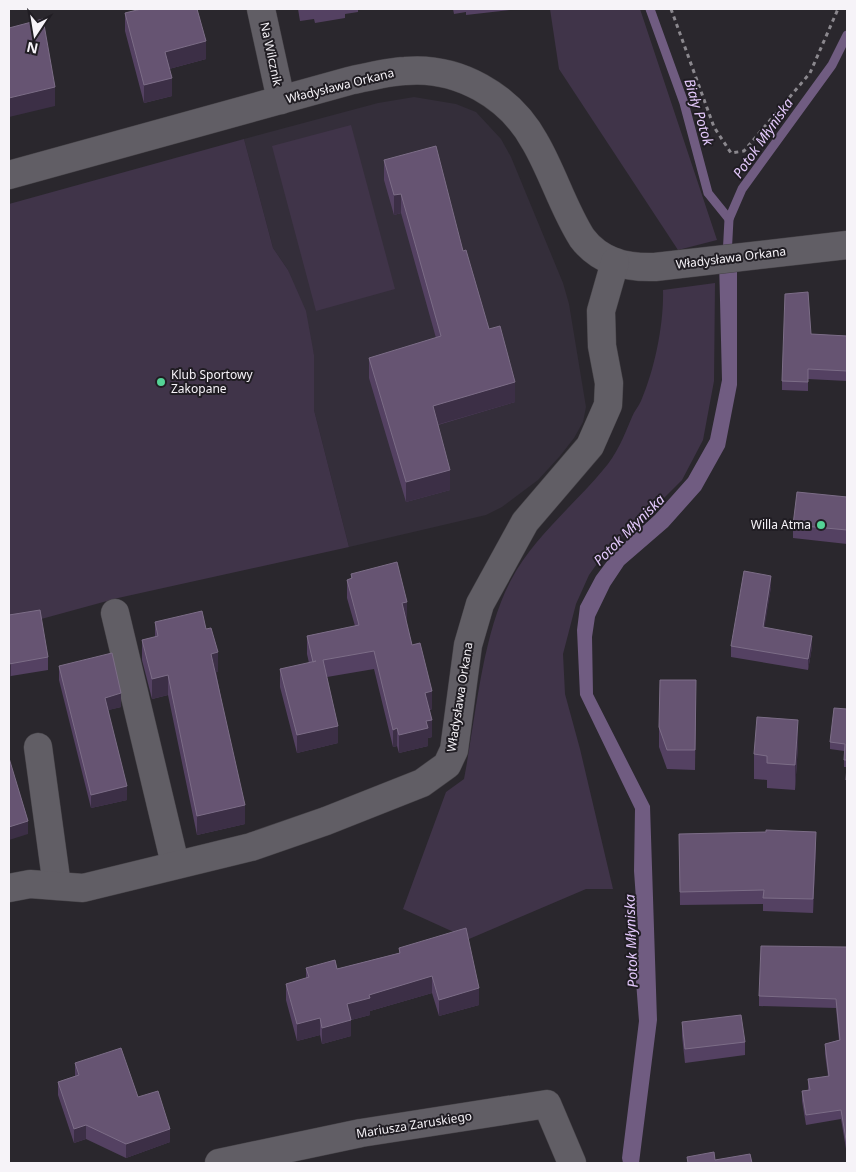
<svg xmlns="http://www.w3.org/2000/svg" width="856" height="1172" font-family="'Noto Sans',sans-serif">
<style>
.built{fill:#342e3a}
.green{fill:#403449}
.water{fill:#705c81}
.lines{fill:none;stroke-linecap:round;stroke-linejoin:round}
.stream{stroke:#705c81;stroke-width:9}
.minor-casing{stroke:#454247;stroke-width:29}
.path{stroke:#8b888e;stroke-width:3;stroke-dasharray:4 4;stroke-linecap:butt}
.minor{stroke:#615e65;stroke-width:28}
.wall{fill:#544162}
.shaded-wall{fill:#3c2f46}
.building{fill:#665472;stroke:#7c6d87}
.poi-dot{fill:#54d396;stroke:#201d23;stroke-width:2}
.labels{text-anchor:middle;stroke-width:4;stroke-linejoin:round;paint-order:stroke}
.street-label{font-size:12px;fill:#f6f3f8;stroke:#201d23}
.poi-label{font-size:12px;fill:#f6f3f8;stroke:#201d23;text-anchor:start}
.water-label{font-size:14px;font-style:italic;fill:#e3c8fb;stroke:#201d23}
</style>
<rect width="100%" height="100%" fill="#2a272d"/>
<!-- built -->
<polygon class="built" points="414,97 456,104 476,112 501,139 511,157 563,283 569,304 586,407 583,422 574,438 560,456 538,480 502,507 486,515 349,547 314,410 314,355 288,270 273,248 244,139 378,103"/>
<!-- green -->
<g class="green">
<polygon points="550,9 640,9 717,240 678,250 559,69"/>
<polygon points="351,125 395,289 316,311 272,146"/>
<polygon points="244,139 273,248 288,270 306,311 314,355 314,410 349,547 118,598 12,627 9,610 9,204"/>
<path d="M715 283 714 381 703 440 682 480 649 513 606 551 589 575 576 604 563 654 565 694 580 749 613 889H586L469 939 403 909 446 792 464 779C476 717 482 634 511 580 533 538 573 506 603 470 617 454 624 436 632 417 634 411 639 406 641 401 655 369 664 323 663 290Z"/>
</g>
<!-- water -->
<polygon class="water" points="737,258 737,385 725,447 701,490 668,527 624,565 610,586 595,617 592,637 593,694 650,806 657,1020 639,1163 623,1163 622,1158 639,1021 636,981 639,942 634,871 635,809 580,695 577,630 580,606 596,576 614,552 655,515 688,478 710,439 722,380 719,260"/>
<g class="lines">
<!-- stream -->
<g class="stream">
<polyline points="650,9 684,103 708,193 729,219"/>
<polyline points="727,257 729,219 742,189 832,65 847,35"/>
</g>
<!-- minor casing -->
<g class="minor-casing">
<g id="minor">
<polyline points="261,9 281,100"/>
<path d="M9 175 349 81C368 77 386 72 405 71 458 66 510 96 535 142 553 173 563 208 582 238 600 262 626 268 655 267L847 245"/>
<polyline points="115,613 175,864"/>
<polyline points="38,747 57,886"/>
<polyline points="9,888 30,884 83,888 251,847 326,821 422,783 447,765 454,750 468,645 480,604 525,522 590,446 608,405 609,383 602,346 601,311 615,262"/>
<polyline points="219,1163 361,1133 547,1104 572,1163"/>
</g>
</g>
<!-- path -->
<polyline class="path" points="671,9 714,127 731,153 744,151 810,73 838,9"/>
<!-- minor -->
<use href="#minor" class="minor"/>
</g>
<!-- wall -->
<g class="wall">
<polygon points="298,9 358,9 358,12 345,14 345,18 315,23 314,19 300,21"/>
<polygon points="453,9 520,9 466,15 466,12 454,14"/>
<polygon points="125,13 206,59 169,69 172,96 144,103 125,31"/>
<polygon points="384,160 463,251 489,329 515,402 438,425 450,490 406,502 369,378 369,358 436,338 401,213 394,215 384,180"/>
<polygon points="811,334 847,336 847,381 808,379 808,391 782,390 782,381"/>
<polygon points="847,497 847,544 793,538 793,525"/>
<polygon points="351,574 407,620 406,620 412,645 432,709 430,710 432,737 428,738 428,746 399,753 397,746 393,747 374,669 327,677 338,743 297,753 280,687 280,669 309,663 307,654 307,636 355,626 347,598 347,580 351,579"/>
<polygon points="771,587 764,627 812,647 808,670 731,657 731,646"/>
<polygon points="9,615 48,657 48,670 11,676"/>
<polygon points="155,622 218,672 216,672 245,824 197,835 168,695 152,699 142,660 142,640 155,637"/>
<polygon points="59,666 121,707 108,710 127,800 91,808 59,680"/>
<polygon points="696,700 695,770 667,769 659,747 659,727"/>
<polygon points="847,709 847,787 846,787 847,767 844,767 844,751 830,749 830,742"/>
<polygon points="798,745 795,790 767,788 767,780 754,779 754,754"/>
<polygon points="679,834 816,845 813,913 763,911 763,904 680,905"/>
<polygon points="847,947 847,1155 841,1119 806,1125 802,1101 802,1091 808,1090 808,1079 828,1076 825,1054 825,1044 839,1040 836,1008 759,1006 759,996"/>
<polygon points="399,948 479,1005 439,1016 432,993 370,1011 370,1015 351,1020 351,1036 322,1044 320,1035 297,1041 286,1000 286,984 306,978 306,968 337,969 399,953"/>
<polygon points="682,1022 745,1042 745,1055 685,1063 682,1036"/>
<polygon points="75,1063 138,1097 170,1142 126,1158 86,1139 74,1143 58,1095 58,1082 75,1076"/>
</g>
<!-- shaded-wall -->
<g class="shaded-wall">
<polygon points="206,41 206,59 165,70 165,52"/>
<polygon points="172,78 172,96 144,103 144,85"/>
<polygon points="55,87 55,106 9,117 9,98"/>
<polygon points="401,194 401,213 394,215 394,195"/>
<polygon points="515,382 515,402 433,426 433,406"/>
<polygon points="450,470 450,490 406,502 406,482"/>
<polygon points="771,576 771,587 763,638 763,627"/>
<polygon points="407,602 407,620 402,621 402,603"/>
<polygon points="812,636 812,647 808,670 808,659"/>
<polygon points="218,652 218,672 211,673 211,654"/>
<polygon points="11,663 11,676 9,677 9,664"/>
<polygon points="168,675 168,695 152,699 152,679"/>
<polygon points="432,691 432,709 425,711 425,693"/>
<polygon points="121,693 121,707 105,711 105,698"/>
<polygon points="432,720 432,737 428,738 428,746 399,753 399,735 426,721"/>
<polygon points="798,720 798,745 795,790 795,765"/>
<polygon points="338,726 338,743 297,753 297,735"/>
<polygon points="397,728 397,746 393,747 393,730"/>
<polygon points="127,786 127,800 91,808 91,795"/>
<polygon points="245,805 245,824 197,835 197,816"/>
<polygon points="28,821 28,834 9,840 9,827"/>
<polygon points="816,832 816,845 813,913 813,899"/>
<polygon points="432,976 432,993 370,1011 370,1015 351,1020 351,1036 322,1044 322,1028 347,1004 369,995"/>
<polygon points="479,988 479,1005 439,1016 439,1000"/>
<polygon points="320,1018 320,1035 297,1041 297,1024"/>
<polygon points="86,1125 86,1139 74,1143 74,1129"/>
<polygon points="170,1129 170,1142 126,1158 126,1144"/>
</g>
<!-- building -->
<g class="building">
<polygon points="141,9 197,9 206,41 165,52 172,78 144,85 125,13"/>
<polygon points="43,19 55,87 9,98 9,28"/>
<polygon points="436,146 463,251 466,250 489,329 500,326 515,382 433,406 450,470 406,482 369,358 441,336 401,194 394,195 384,160"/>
<polygon points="808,292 811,334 847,336 847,371 808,369 808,382 782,381 785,294"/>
<polygon points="797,492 847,497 847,530 793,525"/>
<polygon points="397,562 407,602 402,603 412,645 420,643 432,691 425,693 432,720 426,721 428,728 399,735 397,728 393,730 374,651 323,660 338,726 297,735 280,669 316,661 313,662 307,636 359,625 347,580 352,578 351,574"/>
<polygon points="744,571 771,576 763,627 812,636 808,659 731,646"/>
<polygon points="40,610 48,657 9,664 9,615"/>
<polygon points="202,611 206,629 211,628 218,652 211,654 245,805 197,816 168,675 152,679 142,640 158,636 155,622"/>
<polygon points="112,653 121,693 105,698 127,786 91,795 59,666"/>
<polygon points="660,680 696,680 695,750 667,750 659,727"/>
<polygon points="834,708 847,709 847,760 844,760 845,744 830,742"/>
<polygon points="757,717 798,720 795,765 767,763 767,756 754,754"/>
<polygon points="9,758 28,821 9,827"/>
<polygon points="847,765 847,780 846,780"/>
<polygon points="766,830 816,832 813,899 763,898 764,890 680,892 679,834 766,832"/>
<polygon points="466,928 479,988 439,1000 432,976 369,995 370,998 347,1004 351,1020 322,1028 320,1018 297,1024 286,984 309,977 306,968 335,960 337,969 400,953 399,948"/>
<polygon points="761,946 847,947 847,1145 841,1110 806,1115 802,1091 810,1090 808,1079 829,1076 825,1044 840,1040 836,999 759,996"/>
<polygon points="741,1015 745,1042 685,1049 682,1022"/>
<polygon points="121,1048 138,1097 158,1091 170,1129 126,1144 86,1125 74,1129 58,1082 79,1075 75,1063"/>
<polygon points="714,1152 715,1160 750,1154 752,1163 688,1163 687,1157"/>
</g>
<!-- markers -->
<g class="poi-dot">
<circle cx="161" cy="382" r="5"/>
<circle cx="821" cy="525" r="5"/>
</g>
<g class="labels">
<!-- street labels -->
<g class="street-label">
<text transform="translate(271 54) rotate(78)" y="4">Na Wilcznik</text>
<text transform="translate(340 86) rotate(-14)" y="4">Władysława Orkana</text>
<text transform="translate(731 258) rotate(-7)" y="4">Władysława Orkana</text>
<text transform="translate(460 697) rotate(-81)" y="4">Władysława Orkana</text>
<text transform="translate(414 1125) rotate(-9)" y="4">Mariusza Zaruskiego</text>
</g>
<!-- poi labels -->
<g class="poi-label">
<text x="171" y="379">Klub Sportowy<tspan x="171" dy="14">Zakopane</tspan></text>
<text x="811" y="529" text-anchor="end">Willa Atma</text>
</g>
<!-- water labels -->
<g class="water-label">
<text transform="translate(699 112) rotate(73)" y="5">Biały Potok</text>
<text transform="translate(763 138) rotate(-55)" y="5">Potok Młyniska</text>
<text transform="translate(629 530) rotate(-45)" y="5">Potok Młyniska</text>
<text transform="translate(631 941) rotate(-92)" y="5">Potok Młyniska</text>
</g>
</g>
<!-- border -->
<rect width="856" height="1172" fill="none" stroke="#f6f3f8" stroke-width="20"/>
<!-- north arrow -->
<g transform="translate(35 35) rotate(192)" stroke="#201d23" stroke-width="4" paint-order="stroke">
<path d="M0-4L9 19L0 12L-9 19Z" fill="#f6f3f8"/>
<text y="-8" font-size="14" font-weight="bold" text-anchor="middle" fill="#f6f3f8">N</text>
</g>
</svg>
